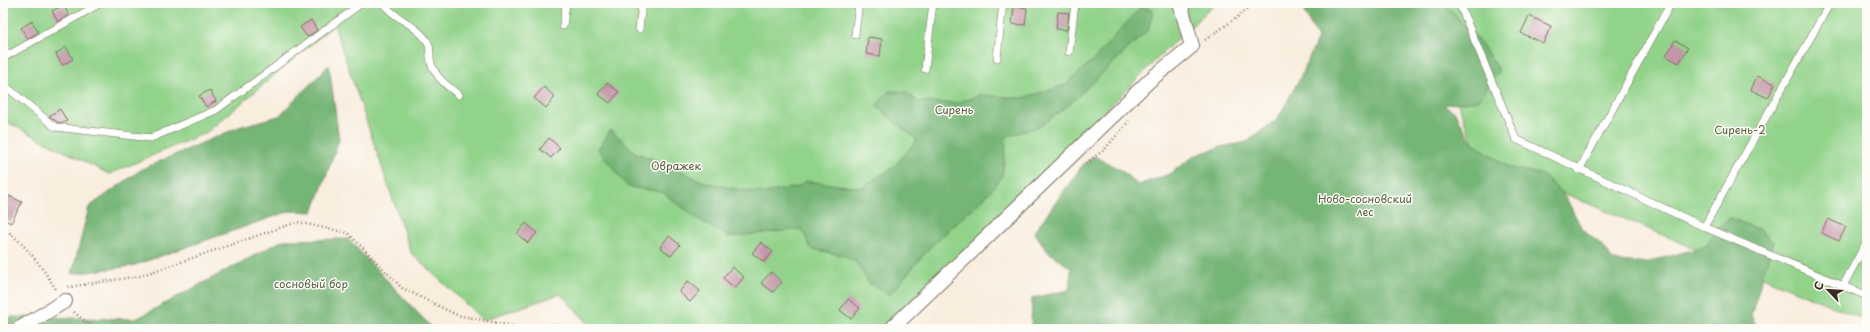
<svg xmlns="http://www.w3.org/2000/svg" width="1870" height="332" font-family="'Playpen Sans',sans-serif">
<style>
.green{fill:#92d38a;stroke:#667e54}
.forest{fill:#75b576;stroke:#58704a}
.building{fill:#c496a8}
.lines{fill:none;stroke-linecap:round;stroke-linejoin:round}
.lane-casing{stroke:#7e6e61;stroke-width:8}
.street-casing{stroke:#7e6e61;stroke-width:16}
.path{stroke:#7e6e61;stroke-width:2.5;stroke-dasharray:1 3;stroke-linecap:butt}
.lane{stroke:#fff;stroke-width:7}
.street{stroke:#fff;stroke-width:14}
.labels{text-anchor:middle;stroke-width:3;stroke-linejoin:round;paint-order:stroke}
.park-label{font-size:11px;fill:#555d3e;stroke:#fdfcf7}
</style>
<rect width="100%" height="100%" fill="#fdfcf7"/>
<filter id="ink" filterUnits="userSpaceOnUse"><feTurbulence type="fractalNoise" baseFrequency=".025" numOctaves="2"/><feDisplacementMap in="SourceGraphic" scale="8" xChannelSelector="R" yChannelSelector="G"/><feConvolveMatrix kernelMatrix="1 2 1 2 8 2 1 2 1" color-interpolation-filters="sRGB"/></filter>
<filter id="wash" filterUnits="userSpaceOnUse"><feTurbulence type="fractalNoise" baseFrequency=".012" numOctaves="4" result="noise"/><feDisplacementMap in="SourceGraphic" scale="16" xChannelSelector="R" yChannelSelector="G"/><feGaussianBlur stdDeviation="0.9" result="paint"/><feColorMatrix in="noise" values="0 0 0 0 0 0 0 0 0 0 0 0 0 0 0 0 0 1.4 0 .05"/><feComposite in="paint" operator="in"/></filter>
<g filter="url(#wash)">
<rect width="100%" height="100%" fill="#f9edde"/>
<!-- green -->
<g class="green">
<polygon points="3,3 1216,3 1171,45 887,329 594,329 560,294 483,320 411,253 334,25 207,132 109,174 3,120"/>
<polygon points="1421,3 1867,3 1867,321 1478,157"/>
</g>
<!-- forest -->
<g class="forest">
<polygon points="1304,3 1444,3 1481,43 1499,71 1479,100 1443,105 1455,112 1471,141 1508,167 1543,175 1565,196 1582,229 1603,246 1613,261 1645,263 1706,246 1715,230 1730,218 1758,229 1773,242 1751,315 1758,329 1034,329 1031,325 1032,298 1069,290 1071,268 1048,252 1034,232 1071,181 1083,165 1094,156 1121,170 1138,185 1170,174 1194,156 1220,147 1247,142 1278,118 1300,78 1318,38 1305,14"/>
<polygon points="1142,6 1153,11 1148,30 1070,104 1039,127 1007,136 1002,177 985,197 929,248 890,295 869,283 857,263 842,255 811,249 802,229 729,237 701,221 662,192 628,187 598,149 611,130 636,153 661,162 704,182 736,189 764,193 798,187 806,181 861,188 895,166 917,140 876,106 889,91 906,92 919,102 957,103 980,95 1023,98 1065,85 1095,58"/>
<polygon points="329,65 339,140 313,212 290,211 132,266 72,274 89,207 142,169 239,127 279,116"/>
<polygon points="348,239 433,329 3,329 3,322 11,317 136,319 283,240"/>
<polygon points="557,324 571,329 525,329"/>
</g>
<g id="blocks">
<!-- building -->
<g class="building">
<polygon points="63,5 69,15 58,22 52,11"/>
<polygon points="1014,6 1027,8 1025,25 1012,24"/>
<polygon points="1058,12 1069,13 1067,30 1056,29"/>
<polygon points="1529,16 1551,26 1543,43 1521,33"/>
<polygon points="311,20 317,30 307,37 300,27"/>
<polygon points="32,21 38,32 28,39 21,28"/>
<polygon points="868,37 882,39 880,56 866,54"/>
<polygon points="1675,40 1688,48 1679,63 1666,56"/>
<polygon points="66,47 73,59 62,65 56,54"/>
<polygon points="1757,76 1775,84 1768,98 1751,90"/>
<polygon points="607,83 619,92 610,103 598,94"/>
<polygon points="544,87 555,97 546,108 534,98"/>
<polygon points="210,90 216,101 206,107 199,96"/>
<polygon points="60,109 67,121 63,123 57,122 49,116"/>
<polygon points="549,138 560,148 551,158 540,149"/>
<polygon points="3,193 22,202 11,223 3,219"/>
<polygon points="1828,219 1846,227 1839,241 1821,233"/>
<polygon points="526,223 537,233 528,243 517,234"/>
<polygon points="669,236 680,245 671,256 660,247"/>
<polygon points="761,242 773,252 764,262 752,253"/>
<polygon points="732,267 744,277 735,288 723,278"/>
<polygon points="771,272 782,282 773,292 761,283"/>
<polygon points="688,281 700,291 690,302 679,292"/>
<polygon points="848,299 860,308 851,319 840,310"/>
</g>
</g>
</g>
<g filter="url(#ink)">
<use href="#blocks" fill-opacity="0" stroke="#7e6e61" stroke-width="1"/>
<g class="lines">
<!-- lane casing -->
<g class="lane-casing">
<g id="lane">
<path d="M383 3C393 18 413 23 424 37 433 47 428 53 431 63 436 78 447 86 459 95"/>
<polyline points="1459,3 1516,139 1704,227 1830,3"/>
<polyline points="563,26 566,3"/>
<polyline points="639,29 642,3"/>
<polyline points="855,35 859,3"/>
<polyline points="1069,52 1075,3"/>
<polyline points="3,58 101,3"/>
<polyline points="997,58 1003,3"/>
<polyline points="925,69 933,3"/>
<polyline points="3,84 55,127 151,138 216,110 362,3"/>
<polyline points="1579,170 1671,3"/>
<polyline points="1704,227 1867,296"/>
<polyline points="1843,286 1867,241"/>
</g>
</g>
<!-- street casing -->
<g class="street-casing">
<g id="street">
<polyline points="19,329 65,301"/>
<polyline points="891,329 1150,80 1192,46 1180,3"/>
</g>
</g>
<!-- path -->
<g class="path">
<polyline points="1205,40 1239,16 1254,3"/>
<polyline points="1086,163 1104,150 1129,121"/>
<path d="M3 228C27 245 42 267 57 291"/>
<polyline points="68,287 140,276 297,222 348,233 402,288 457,315 528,329"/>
<polyline points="74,312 88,324 100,329"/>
</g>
<!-- lane -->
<use href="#lane" class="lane"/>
<!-- street -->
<use href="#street" class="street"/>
</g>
</g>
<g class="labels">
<!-- park labels -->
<g class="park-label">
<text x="954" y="114">Сирень</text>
<text x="1740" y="134">Сирень-2</text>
<text x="676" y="170">Овражек</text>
<text x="1365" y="203">Ново-сосновский<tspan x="1365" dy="13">лес</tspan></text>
<text x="311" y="288">сосновый бор</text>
</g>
</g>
<!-- margin -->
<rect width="1870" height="332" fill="none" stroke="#fdfcf7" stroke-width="16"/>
<!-- north arrow -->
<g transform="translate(1828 290) rotate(295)" stroke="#fdfcf7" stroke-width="3" paint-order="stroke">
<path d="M0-3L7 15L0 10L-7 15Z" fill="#3b2a1e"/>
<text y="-6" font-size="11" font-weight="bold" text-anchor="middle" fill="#3b2a1e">С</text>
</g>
</svg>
